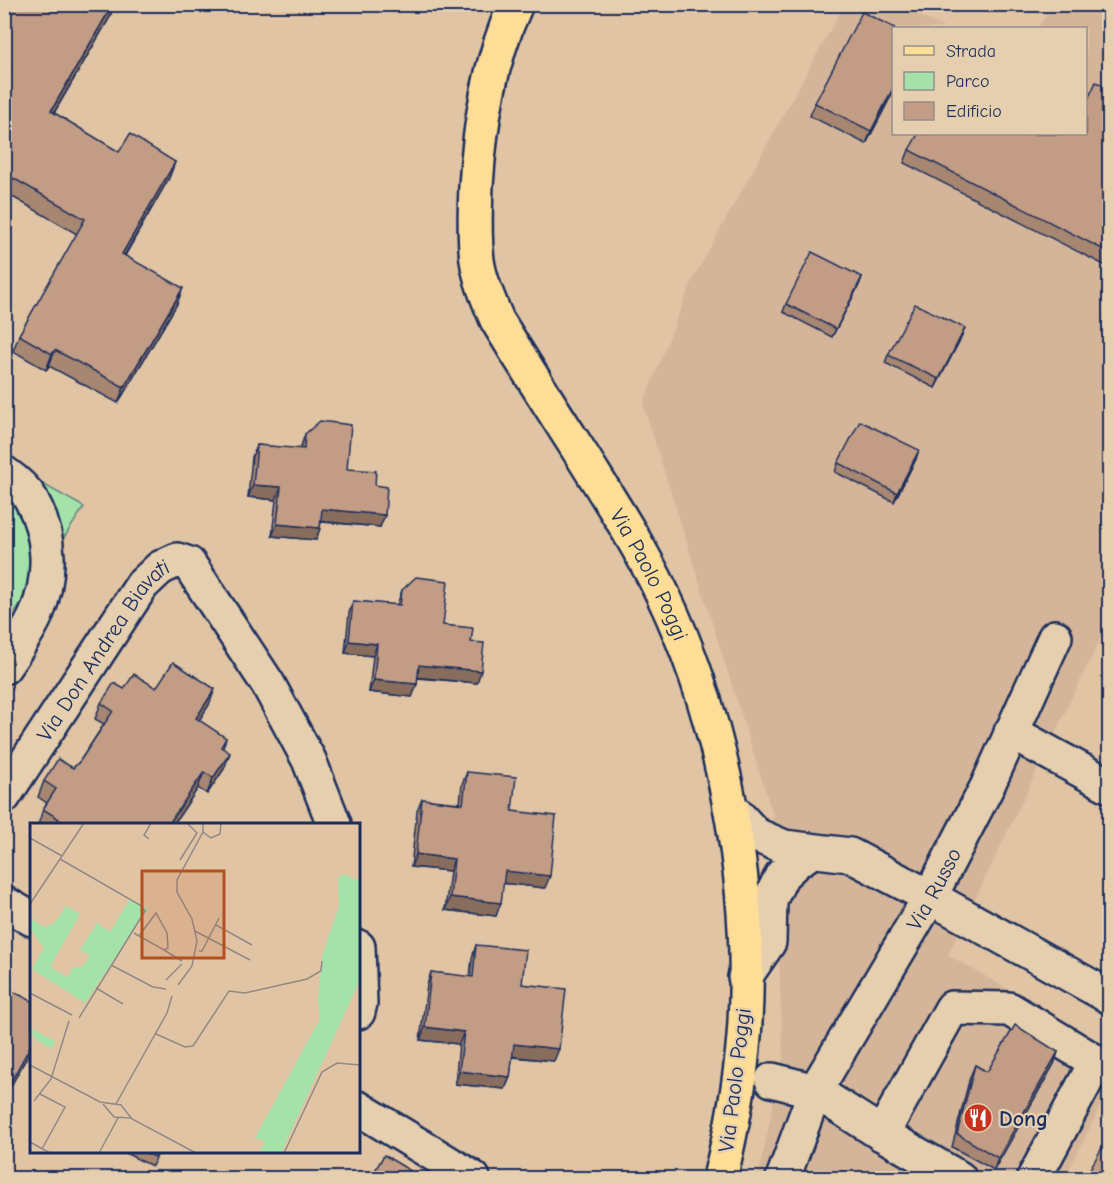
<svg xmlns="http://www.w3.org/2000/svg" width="1114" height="1183" font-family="'Comic Neue',sans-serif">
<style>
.built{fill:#d4b599}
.green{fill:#a4e2a9;stroke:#608884;stroke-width:1.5}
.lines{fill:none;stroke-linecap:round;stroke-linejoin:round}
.minor-casing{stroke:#1b2f5e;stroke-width:38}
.major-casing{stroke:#1b2f5e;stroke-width:38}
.minor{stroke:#e5cfae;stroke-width:33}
.major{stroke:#fedd96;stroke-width:33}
.wall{fill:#a78672;stroke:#1b2f5e;stroke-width:1.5}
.shaded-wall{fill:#886d5d;stroke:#1b2f5e;stroke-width:1.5}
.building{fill:#c29c85;stroke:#1b2f5e;stroke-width:1.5}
.labels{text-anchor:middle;stroke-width:4.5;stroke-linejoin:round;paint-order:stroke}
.street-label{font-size:22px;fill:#1b2f5e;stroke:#e5cfae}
.poi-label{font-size:22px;font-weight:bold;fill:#1b2f5e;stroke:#e5cfae;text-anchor:start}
.inset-road{fill:none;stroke:#928887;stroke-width:1.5}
.view{fill:#b54e20;fill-opacity:0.15;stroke:#b54e20;stroke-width:3}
.inset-edge{fill:none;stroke:#1b2f5e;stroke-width:3}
</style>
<rect width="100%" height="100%" fill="#e1c4a3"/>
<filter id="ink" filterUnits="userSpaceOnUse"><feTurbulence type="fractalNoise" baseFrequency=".0167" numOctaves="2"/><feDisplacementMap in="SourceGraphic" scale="12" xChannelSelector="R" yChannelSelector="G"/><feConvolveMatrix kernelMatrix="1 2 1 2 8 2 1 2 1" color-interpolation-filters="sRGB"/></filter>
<g filter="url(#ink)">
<!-- built -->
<polygon class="built" points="844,5 898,5 944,28 894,28 894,134 1086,134 1086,28 1038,28 1053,5 1109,5 1109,621 948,955 1109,1047 1109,1089 1065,1178 758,1178 783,1057 773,815 643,404 692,281"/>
<!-- green -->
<polygon class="green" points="5,463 84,507 5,627"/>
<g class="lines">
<!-- minor casing -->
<g class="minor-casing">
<g id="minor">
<path d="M4 473C14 480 25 489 31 499 51 535 52 577 36 615 28 633 15 651 4 667"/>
<polyline points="1011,732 1110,786"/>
<path id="s1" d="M4 796 142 585 160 568 177 560 189 564 268 684 309 760 334 824"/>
<polyline points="730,807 756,835 784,847 850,855 930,897 1110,997"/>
<polyline points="4,903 32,919"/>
<polyline points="358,947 360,1003 358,1012"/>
<polyline points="745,977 769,942 770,900 782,875 796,862 812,851"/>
<path id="s2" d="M772 1080 815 1091 930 897 987 787 1055 637"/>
<polyline points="358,1108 473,1178"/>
<polyline points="882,1134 952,1008 1009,1009 1096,1062 1034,1178"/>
<polyline points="783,1178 815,1091 882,1134 959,1178"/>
</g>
</g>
<!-- major casing -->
<g class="major-casing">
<g id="major">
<path id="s3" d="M516 4C489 62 480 124 476 186 475 210 474 236 477 260 480 281 489 301 497 320 525 366 554 412 583 457 611 502 639 545 662 593 725 724 755 892 744 1037 740 1085 731 1133 720 1178"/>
</g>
</g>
<!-- minor -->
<use href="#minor" class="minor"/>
<!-- major -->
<use href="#major" class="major"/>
</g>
<!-- wall -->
<g class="wall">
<polygon points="4,4 114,4 110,17 54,113 119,152 175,162 169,178 125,256 177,304 118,403 49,366 46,370 13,351 19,335 77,234 4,192"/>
<polygon points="894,28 894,90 866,144 810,116 815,103"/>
<polygon points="1110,89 1110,268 904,163 909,150 1086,134"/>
<polygon points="862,277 859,285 832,337 783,312 786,304"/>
<polygon points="962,336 935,388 885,363 888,355"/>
<polygon points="305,434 347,469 375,485 385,515 380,527 321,522 320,528 316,540 272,536 276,500 248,497 252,457 257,445 300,449"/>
<polygon points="916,459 894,502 835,472 838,463"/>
<polygon points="402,590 443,625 471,642 477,683 417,678 417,684 412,697 369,692 373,656 345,653 349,613 353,601 397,605"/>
<polygon points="156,688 209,705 199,720 226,738 223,748 224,769 207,794 198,788 173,825 38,825 43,809 47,803 38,797 44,781 73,768 80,761 104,724 95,719 101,703 124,689"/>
<polygon points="467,772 512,811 545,888 503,883 496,916 445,910 450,871 411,867 417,811 422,799 460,803 462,784"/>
<polygon points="476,945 522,984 554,1061 512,1057 510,1077 505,1089 455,1084 459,1044 420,1040 427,985 431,972 470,977 472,958"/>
<polygon points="1058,1052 1054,1064 994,1170 952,1147 970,1077 975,1065 987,1072"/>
<polygon points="123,1152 159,1152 152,1166"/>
<polygon points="1087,1174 1110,1179 1086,1179"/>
</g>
<!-- shaded-wall -->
<g class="shaded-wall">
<polygon points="113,4 114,4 110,17 45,128 51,111"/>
<polygon points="894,86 894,90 866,144 871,131"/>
<polygon points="175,162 169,178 116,270 122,254"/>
<polygon points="862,277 859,285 832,337"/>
<polygon points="183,288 177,304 118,403 124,387"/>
<polygon points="965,328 962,336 935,388 939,379"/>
<polygon points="55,350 49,366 46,370 52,354"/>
<polygon points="919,450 916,459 894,502 897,493"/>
<polygon points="253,485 281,487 276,500 248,497"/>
<polygon points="322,509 385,515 380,527 318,521"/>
<polygon points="277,524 320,528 316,540 272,536"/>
<polygon points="349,641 377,644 373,656 345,653"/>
<polygon points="419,665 481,671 477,683 414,677"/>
<polygon points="374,680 417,684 412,697 369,692"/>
<polygon points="215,689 209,705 190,734 196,718"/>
<polygon points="230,753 224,769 207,794 213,778"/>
<polygon points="204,772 198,788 173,825 168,825"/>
<polygon points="416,854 454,859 450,871 411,867"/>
<polygon points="505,871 550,876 545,888 500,883"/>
<polygon points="450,897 501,903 496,916 445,910"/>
<polygon points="425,1027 464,1032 459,1044 420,1040"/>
<polygon points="32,1043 32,1048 4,1099 4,1094"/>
<polygon points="514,1044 559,1049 554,1061 509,1056"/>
<polygon points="1058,1052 1054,1064 994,1170 998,1158"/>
<polygon points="459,1071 510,1077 505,1089 455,1084"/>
</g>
<!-- building -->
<g class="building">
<polygon points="4,4 113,4 51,111 119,152 130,134 175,162 122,254 183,288 124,387 55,350 52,354 19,335 85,219 4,173 4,84 12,72 4,67"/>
<polygon points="862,12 895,28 894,28 894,86 871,131 815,103"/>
<polygon points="1096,82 1110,89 1110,253 909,150 918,134 1086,134 1086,103"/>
<polygon points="812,252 862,277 836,329 786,304"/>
<polygon points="915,304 965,328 939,379 888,355"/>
<polygon points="320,421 351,425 347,469 376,471 375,485 387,487 385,515 322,509 320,528 277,524 281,487 253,485 257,445 304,449 305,434"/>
<polygon points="860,421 919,450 897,493 838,463"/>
<polygon points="416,577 448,581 443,625 473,628 471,642 484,643 481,671 419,665 417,684 374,680 377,644 349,641 353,601 400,605 402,590"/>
<polygon points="173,662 215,689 196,718 226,738 221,747 230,753 213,778 204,772 168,825 56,825 59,819 43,809 56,789 44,781 58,759 73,768 80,761 113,711 101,703 114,683 124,689 134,674 156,688"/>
<polygon points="467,772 516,777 512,811 556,816 550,876 505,871 501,903 450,897 454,859 416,854 422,799 463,804"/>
<polygon points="476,945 526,950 522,984 566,989 559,1049 514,1044 510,1077 459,1071 464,1032 425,1027 431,972 473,977"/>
<polygon points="4,987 32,1001 32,1043 4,1094"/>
<polygon points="1015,1025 1058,1052 998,1158 957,1134 975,1065 987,1072"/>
<polygon points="1110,1134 1110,1179 1095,1179 1087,1174"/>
<polygon points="143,1152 158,1152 155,1157"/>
<polygon points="384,1155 424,1179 370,1179"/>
</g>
</g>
<!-- icons -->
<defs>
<g id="restaurant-disc" transform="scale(1.5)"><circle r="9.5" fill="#c8321e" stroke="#e5cfae"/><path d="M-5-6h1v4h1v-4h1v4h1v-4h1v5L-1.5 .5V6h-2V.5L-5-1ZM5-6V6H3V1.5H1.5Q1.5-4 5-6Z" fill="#fff"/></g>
</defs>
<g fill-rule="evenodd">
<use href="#restaurant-disc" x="978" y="1118"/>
</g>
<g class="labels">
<!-- street labels -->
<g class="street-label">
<text dy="8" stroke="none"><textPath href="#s3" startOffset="622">Via Paolo Poggi</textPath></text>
<text dy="8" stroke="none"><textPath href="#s1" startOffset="177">Via Don Andrea Biavati</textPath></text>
<text dy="8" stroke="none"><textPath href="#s2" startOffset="279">Via Russo</textPath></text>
<text transform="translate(734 1080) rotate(-83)" y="8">Via Paolo Poggi</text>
</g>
<!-- poi labels -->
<g class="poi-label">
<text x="999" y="1126">Dong</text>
</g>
</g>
<!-- overview -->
<g transform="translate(30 823)">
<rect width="330" height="330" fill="#e1c4a3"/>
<path d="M313 51 330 58V157L251 330H230L235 319 225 315 290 196 288 176 292 133 309 83 308 55ZM100 76 118 86 55 180 2 146 14 125 0 105V95L14 104 25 100 36 83 50 91 20 144 37 154 43 145 53 143 60 133 50 127 67 100 80 109ZM0 205 25 218 21 226 5 216Z" fill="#a4e2a9"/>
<path class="inset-road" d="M173 0V9L181 15 190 11 191 0M0 15 32 33M119 16 114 12 121 0M30 36 110 82 115 88 49 195M150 37 167 10 157 0M0 81 54 0M186 102 222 122M165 108 220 137M104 110 109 113 134 127 138 125 137 110 126 90 109 113M134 127 152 138M169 128H172L189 95M81 142 123 164 136 166M136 157 152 141M148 162 162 143 167 118 162 96 147 69V57L173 9M66 165 93 181M0 170 42 192M126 211 155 224 163 223 199 168 215 170 277 156 291 148 292 138M0 242 70 279 91 282 102 296 166 330M10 271 35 284 12 326M4 278 21 256 39 198M73 281 84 294 101 295M86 281 137 190 142 173M0 319 20 330M69 330 88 295M254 330 292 249 307 240 330 242"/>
<path class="view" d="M112 48H194V135H112Z"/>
<rect width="330" height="330" class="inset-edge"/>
</g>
<!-- margin -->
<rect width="1114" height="1183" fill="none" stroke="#e5cfae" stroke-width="24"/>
<rect x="12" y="12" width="1090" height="1159" fill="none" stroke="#1b2f5e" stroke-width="2" filter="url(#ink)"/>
<!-- legend -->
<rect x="892" y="27" width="195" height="108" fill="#e5cfae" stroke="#948f8e" stroke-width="1.5"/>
<rect x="904" y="46" width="30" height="9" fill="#fedd96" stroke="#948f8e" stroke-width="1.5"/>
<text x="946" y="57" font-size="18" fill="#1b2f5e">Strada</text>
<rect x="904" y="72" width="30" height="18" fill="#a4e2a9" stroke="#948f8e" stroke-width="1.5"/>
<text x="946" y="87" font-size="18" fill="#1b2f5e">Parco</text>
<rect x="904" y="102" width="30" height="18" fill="#c29c85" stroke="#948f8e" stroke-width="1.5"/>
<text x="946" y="117" font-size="18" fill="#1b2f5e">Edificio</text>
</svg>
